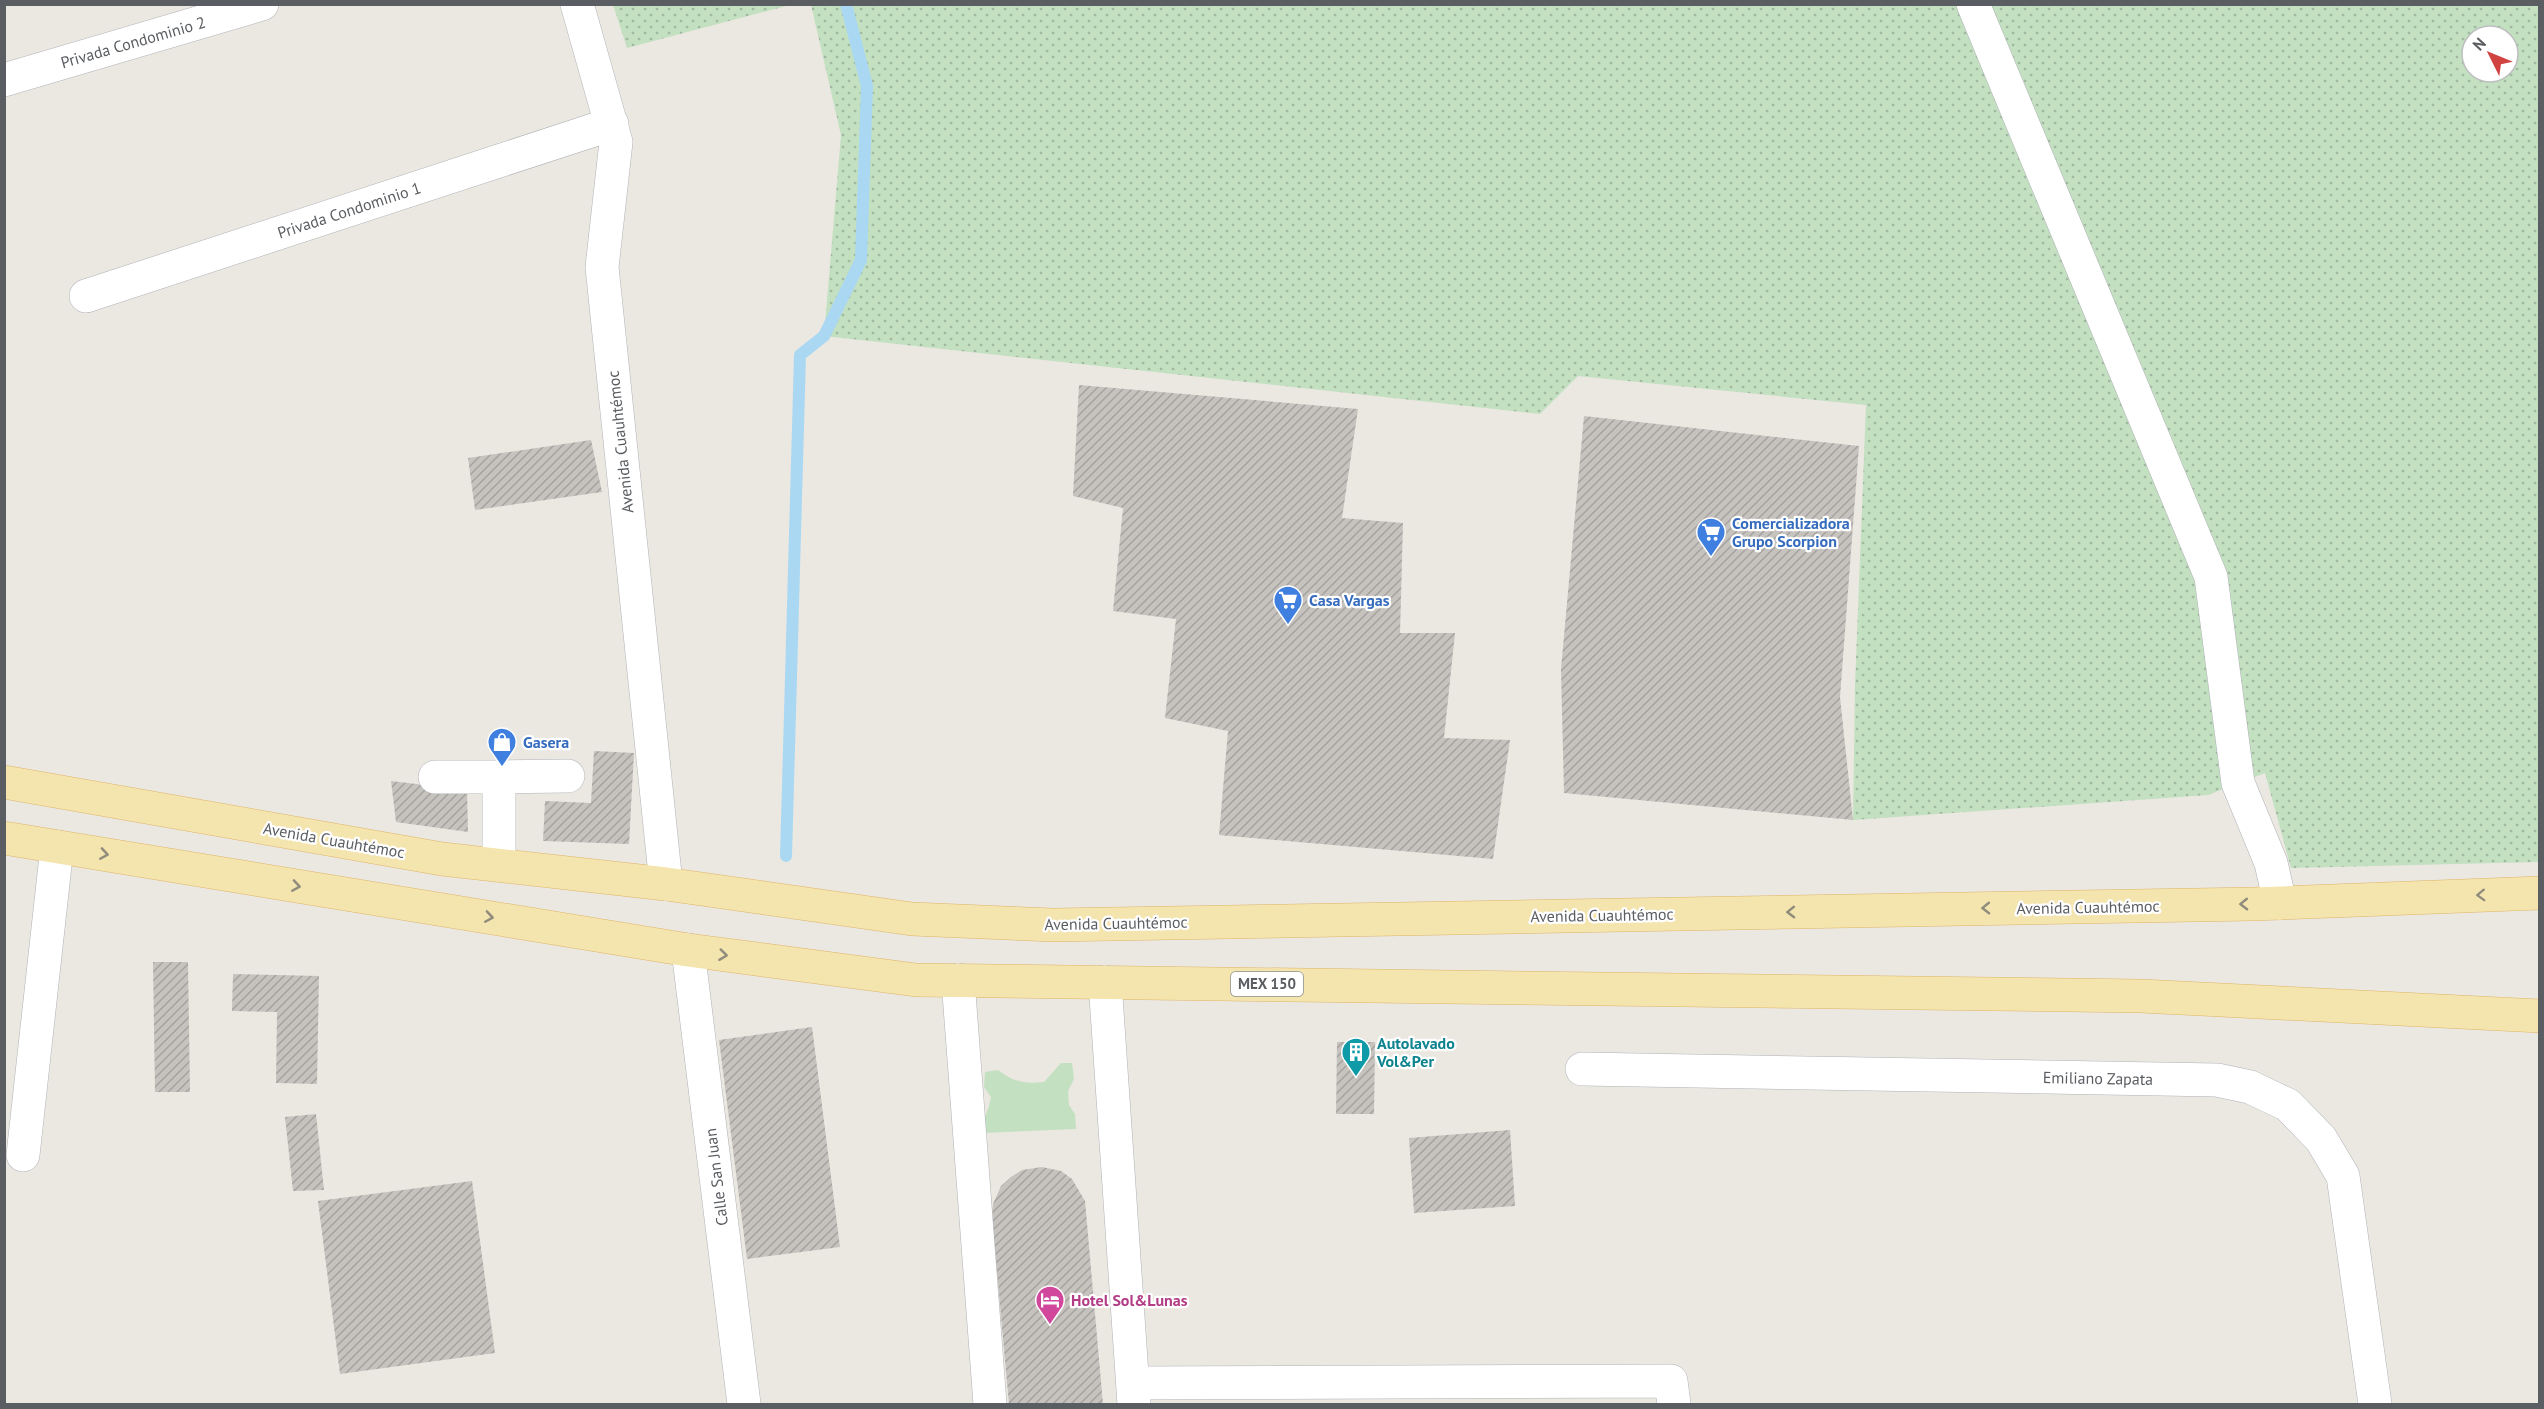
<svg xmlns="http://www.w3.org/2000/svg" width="2544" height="1409" font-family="'PT Sans',sans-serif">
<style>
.grass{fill:url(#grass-dots);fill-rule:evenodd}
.garden{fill:#c3e0c1}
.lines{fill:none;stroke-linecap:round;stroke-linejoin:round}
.stream{stroke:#aad8f3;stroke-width:12}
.building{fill:url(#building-hatch)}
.minor-casing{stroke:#afb2b6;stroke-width:34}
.major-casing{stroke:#deb568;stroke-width:34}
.minor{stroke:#fff;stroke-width:33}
.major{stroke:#f4e4ae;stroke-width:33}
.oneway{stroke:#908c7c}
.labels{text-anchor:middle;stroke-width:4.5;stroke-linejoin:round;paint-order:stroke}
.shield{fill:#fff;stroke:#8c8e90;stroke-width:1.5}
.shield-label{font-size:15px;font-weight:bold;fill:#5a5d61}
.street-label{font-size:16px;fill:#5a5d61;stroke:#fff}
.shop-label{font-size:16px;font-weight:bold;fill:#366cbe;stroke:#fff;text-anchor:start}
.culture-label{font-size:16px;font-weight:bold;fill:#0d838f;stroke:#fff;text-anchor:start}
.hotel-label{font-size:16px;font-weight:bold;fill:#b23c85;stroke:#fff;text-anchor:start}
</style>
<defs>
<pattern id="grass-dots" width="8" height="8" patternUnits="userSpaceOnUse" patternTransform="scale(1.5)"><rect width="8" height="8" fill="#c3e0c1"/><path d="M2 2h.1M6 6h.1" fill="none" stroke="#a1b9a0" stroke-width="1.8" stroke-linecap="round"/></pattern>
<pattern id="building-hatch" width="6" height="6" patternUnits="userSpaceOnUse" patternTransform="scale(1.5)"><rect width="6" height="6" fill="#c6c3bf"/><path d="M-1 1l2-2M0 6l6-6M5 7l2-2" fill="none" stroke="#a4a29f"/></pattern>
</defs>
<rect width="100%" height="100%" fill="#ebe8e2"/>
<!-- grass -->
<g class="grass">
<polygon points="613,5 613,4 790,5 627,48"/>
<path d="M811 5H2539V862L2291 868 2265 773 2208 795 1853 820 1855 684 1866 405 1578 376 1540 414 824 336 841 135ZM2472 36H2508V72H2472Z"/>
</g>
<!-- garden -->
<path class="garden" d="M1061 1063H1072L1074 1079 1068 1091 1069 1105 1075 1114 1076 1129 982 1133C982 1119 989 1111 991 1097L984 1087 985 1072 998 1070C1013 1082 1025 1084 1044 1082Z"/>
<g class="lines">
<!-- stream -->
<polyline class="stream" points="786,856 800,355 824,336 861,260 867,86 846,4"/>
</g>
<!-- building -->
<g class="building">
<polygon points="1079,385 1358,409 1342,518 1403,523 1400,633 1455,633 1444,738 1510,740 1493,859 1219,835 1228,731 1165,718 1176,619 1113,611 1123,508 1073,496"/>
<polygon points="1584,416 1859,446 1840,697 1853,820 1564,793 1561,669"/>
<polygon points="591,440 602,492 475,510 468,458"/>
<polygon points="594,751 634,753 629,844 543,841 545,801 591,803"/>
<polygon points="391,781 467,790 468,832 396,822"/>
<polygon points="153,962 188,962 190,1092 155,1092"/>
<polygon points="233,974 319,976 317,1084 276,1083 277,1012 232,1011"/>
<polygon points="812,1027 840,1247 747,1259 719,1040"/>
<polygon points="1337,1042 1375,1042 1374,1114 1336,1114"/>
<polygon points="316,1114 324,1190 293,1191 285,1117"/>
<polygon points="1510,1130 1515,1206 1414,1213 1409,1138"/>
<polygon points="1042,1167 1061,1171 1072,1179 1085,1201 1103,1404 1009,1404 992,1217 993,1204 1001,1186 1011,1177 1022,1170"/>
<polygon points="472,1181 495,1353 340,1374 318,1201"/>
</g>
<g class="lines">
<!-- minor casing -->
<g class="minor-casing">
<g id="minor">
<polyline points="577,4 616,142 602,267 666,884"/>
<polyline points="1973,4 2211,577 2238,783 2271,863 2280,903"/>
<polyline points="4,80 262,4"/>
<polyline points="86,296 612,124"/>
<polyline points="435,777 499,777"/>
<polyline points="499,865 499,777 568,776"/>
<polyline points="688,950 744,1404"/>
<polyline points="958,980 990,1404"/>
<polyline points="1105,982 1134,1404"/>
<polyline points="1582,1069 2217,1080 2250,1087 2288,1105 2321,1139 2343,1176 2375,1404"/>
<polyline points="23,1155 57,847"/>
<polyline points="1133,1383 1671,1381 1674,1404"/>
</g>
</g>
<!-- major casing -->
<g class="major-casing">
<g id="major">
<polyline points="4,782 442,859 666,884 912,919 1053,925 2253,904 2540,893"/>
<polyline points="4,838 688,950 916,980 2141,996 2540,1016"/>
</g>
</g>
<!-- minor -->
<use href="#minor" class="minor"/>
<!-- major -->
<use href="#major" class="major"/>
</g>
<!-- one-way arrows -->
<defs><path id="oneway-chevron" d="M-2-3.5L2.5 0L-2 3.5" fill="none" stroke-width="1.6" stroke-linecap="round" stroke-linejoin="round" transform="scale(1.5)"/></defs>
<g class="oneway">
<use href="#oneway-chevron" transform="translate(104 854) rotate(9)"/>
<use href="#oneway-chevron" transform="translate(296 886) rotate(9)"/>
<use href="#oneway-chevron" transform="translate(2481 895) rotate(178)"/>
<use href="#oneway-chevron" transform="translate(2244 904) rotate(179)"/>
<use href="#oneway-chevron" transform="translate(1986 908) rotate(179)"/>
<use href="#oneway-chevron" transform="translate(1791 912) rotate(179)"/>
<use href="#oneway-chevron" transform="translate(489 917) rotate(9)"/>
<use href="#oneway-chevron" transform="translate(723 955) rotate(7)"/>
</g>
<!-- icons -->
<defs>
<g id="supermarket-pin" transform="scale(1.5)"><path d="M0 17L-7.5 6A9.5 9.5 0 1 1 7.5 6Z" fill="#3f7fe0" stroke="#fff"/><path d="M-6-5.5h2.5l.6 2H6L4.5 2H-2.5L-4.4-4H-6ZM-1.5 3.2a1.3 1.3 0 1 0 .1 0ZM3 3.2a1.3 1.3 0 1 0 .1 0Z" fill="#fff"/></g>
<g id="shop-pin" transform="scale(1.5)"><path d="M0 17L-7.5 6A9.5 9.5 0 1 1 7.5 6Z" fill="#3f7fe0" stroke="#fff"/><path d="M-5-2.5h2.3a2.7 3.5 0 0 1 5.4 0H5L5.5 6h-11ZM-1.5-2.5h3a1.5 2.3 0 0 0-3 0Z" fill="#fff"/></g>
<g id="building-pin" transform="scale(1.5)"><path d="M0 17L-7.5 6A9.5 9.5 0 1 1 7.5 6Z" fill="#0f9aa8" stroke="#fff"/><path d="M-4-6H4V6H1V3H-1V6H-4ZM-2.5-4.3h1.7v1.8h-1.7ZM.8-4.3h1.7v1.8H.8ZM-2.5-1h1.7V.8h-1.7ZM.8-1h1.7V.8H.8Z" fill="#fff"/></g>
<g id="hotel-pin" transform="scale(1.5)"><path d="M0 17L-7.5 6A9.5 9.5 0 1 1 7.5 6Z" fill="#d1479c" stroke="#fff"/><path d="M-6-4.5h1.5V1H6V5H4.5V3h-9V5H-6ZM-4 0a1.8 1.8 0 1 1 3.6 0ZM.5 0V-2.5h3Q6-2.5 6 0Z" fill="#fff"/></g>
</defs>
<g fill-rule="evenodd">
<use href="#supermarket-pin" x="1711" y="532"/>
<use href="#supermarket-pin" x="1288" y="600"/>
<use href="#shop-pin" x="502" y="742"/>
<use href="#building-pin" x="1356" y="1052"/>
<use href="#hotel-pin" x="1050" y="1300"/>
</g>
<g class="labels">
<!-- shield labels -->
<rect class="shield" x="1231" y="972" width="72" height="24" rx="4.5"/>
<g class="shield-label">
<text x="1267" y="989">MEX 150</text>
</g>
<!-- street labels -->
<g class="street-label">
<text transform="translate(133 42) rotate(-16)" y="6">Privada Condominio 2</text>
<text transform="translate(349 210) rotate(-18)" y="6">Privada Condominio 1</text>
<text transform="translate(620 442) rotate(-96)" y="6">Avenida Cuauhtémoc</text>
<text transform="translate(334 840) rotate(10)" y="6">Avenida Cuauhtémoc</text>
<text transform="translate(2088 907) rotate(-1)" y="6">Avenida Cuauhtémoc</text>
<text transform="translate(1602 915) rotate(-1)" y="6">Avenida Cuauhtémoc</text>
<text transform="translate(1116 923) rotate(-1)" y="6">Avenida Cuauhtémoc</text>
<text transform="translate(2098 1078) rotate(1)" y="6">Emiliano Zapata</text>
<text transform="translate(716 1177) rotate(-97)" y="6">Calle San Juan</text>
</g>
<!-- shop labels -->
<g class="shop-label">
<text x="1732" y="529">Comercializadora<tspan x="1732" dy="18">Grupo Scorpion</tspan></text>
<text x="1309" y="606">Casa Vargas</text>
<text x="523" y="748">Gasera</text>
</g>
<!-- culture labels -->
<g class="culture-label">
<text x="1377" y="1049">Autolavado<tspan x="1377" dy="18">Vol&amp;Per</tspan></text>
</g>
<!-- hotel labels -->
<g class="hotel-label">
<text x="1071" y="1306">Hotel Sol&amp;Lunas</text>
</g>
</g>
<!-- border -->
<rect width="2544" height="1409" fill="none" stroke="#5a5d61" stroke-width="12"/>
<!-- north arrow -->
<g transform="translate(2490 54) rotate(313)"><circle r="28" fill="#ffffff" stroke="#bdbec0" stroke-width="1.5"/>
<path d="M0-4.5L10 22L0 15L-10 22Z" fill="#d14341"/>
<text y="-9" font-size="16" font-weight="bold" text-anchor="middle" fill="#5a5d61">N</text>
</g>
</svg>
